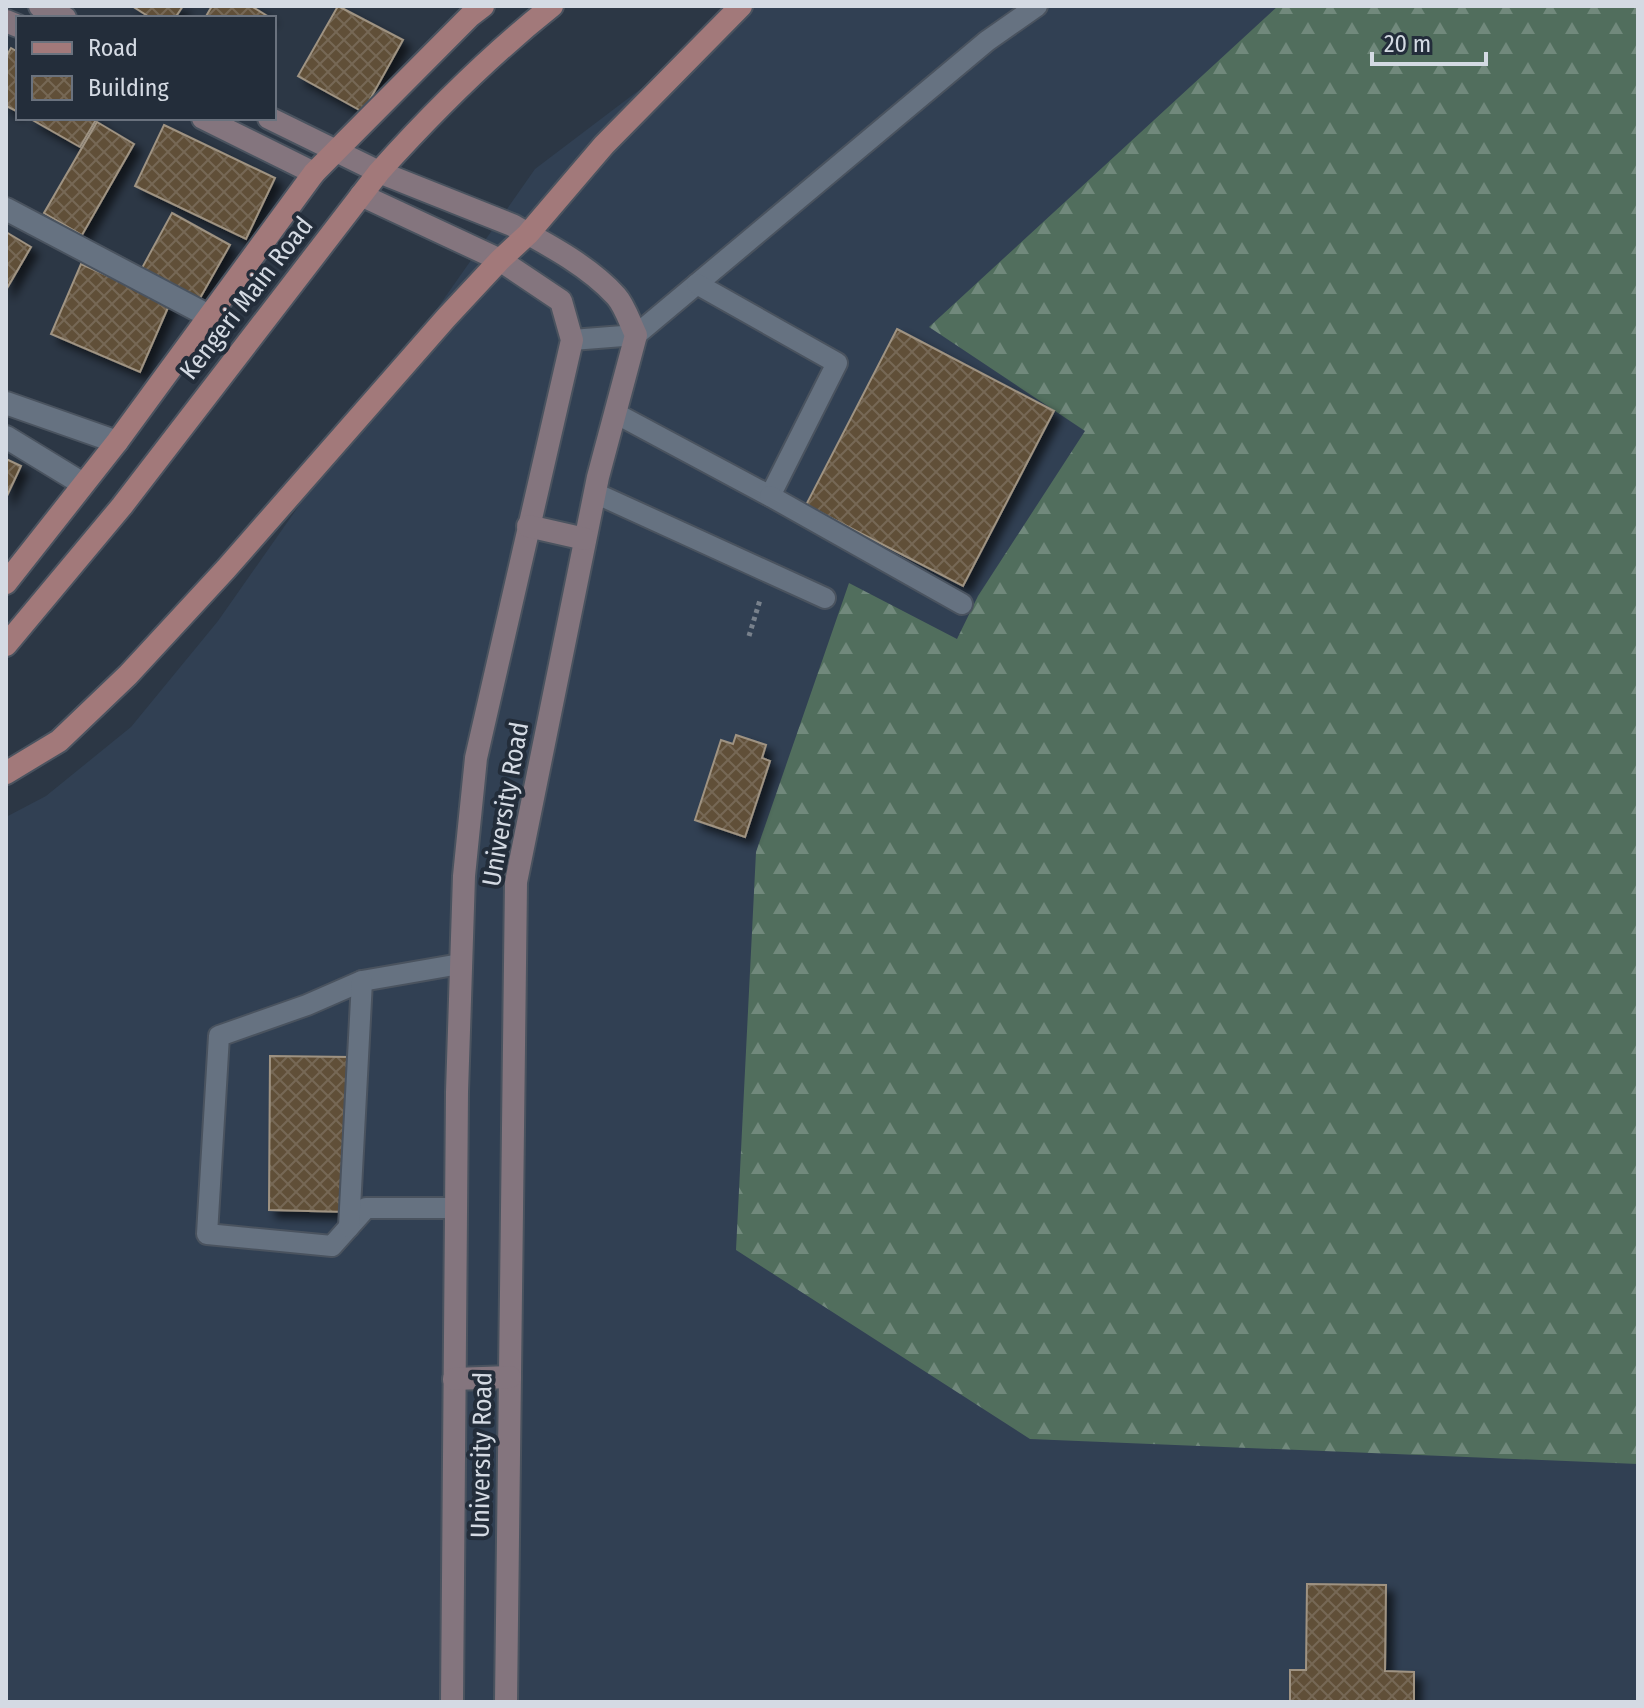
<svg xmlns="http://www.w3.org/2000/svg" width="1644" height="1708" font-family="'Fira Sans Condensed',sans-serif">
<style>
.built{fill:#314053}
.forest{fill:url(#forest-firs)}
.building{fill:url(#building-cross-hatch);stroke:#9f9382;stroke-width:2;filter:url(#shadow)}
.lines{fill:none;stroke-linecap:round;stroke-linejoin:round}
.service-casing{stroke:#4a535f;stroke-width:24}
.minor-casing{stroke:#4a535f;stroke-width:26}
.secondary-casing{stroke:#4a535f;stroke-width:26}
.primary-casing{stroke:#4a535f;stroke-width:26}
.path{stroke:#78818c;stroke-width:5;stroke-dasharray:4 4;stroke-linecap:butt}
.service{stroke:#667281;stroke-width:20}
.minor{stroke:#667281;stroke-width:22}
.secondary{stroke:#84757e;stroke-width:22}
.primary{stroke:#a2797a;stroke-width:22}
.labels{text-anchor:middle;stroke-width:8;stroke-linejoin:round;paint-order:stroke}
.street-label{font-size:26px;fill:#d4dae3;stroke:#232d3a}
</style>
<defs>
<pattern id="forest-firs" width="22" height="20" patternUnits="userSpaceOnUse" patternTransform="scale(2)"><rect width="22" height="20" fill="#516e5d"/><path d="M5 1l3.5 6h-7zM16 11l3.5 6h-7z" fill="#71897c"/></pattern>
<pattern id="building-cross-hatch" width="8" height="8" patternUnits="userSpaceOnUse" patternTransform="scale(2)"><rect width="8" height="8" fill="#604f38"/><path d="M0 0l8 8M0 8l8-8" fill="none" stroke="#766855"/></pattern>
<filter id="shadow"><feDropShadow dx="7" dy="7" stdDeviation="4" flood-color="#0009"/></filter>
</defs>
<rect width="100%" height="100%" fill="#2c3745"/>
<!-- built -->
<polygon class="built" points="750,6 1638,6 1638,1702 6,1702 6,817 46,796 131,727 218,621 535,169"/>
<!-- forest -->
<polygon class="forest" points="1278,6 1638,6 1638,1464 1030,1439 736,1250 756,852 849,583 957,639 978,596 1085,431 929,327"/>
<!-- building -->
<g class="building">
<polygon points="132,6 183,6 175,18 151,18"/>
<polygon points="212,6 251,6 269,17 205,18"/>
<polygon points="338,6 403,40 363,112 298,76"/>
<polygon points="11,48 18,52 18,112 6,106 6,57"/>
<polygon points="29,118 97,118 80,147"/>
<polygon points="97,122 134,144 82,235 44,213"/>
<polygon points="164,125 275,178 246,239 135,186"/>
<polygon points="172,213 230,245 199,300 142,268"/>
<polygon points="6,232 31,247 6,290"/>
<polygon points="81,264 170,303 140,372 51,334"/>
<polygon points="897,329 1054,411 963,586 806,505"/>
<polygon points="6,459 21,466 6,498"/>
<polygon points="736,735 766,745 762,758 770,761 745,837 695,820 721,740 733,744"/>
<polygon points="270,1056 350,1057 348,1212 269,1210"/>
<polygon points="1307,1584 1386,1585 1385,1671 1414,1672 1414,1702 1285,1702 1290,1701 1290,1670 1306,1670"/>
</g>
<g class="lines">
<!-- service casing -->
<g class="service-casing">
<g id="service">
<polyline points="572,340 636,335 987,41 1037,6"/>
<polyline points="615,413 770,496 837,363 697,284"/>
<polyline points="595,493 825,598"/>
<polyline points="770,496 962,604"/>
<polyline points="456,1208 366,1208 332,1246 207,1234 219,1036 307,1005 362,981 460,964"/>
<polyline points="349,1227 362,981"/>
</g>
</g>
<!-- minor casing -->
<g class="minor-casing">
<g id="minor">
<polyline points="6,209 207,315"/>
<polyline points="6,403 117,442"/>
<polyline points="6,437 83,484"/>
</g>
</g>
<!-- secondary casing -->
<g class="secondary-casing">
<g id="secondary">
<polyline points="40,6 65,18"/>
<polyline points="6,21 18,26"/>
<polyline points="203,118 314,173"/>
<path d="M269 118 379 172 512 225C547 244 589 266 616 296 625 306 630 323 636 335L598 477 516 882 506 1702"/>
<polyline points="361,195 500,260 561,301 572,340 476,758 464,876 457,1092 452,1702"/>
<polyline points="528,526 585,539"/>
<polyline points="454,1379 510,1377"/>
</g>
</g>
<!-- primary casing -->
<g class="primary-casing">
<g id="primary">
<polyline points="6,583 117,442 314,173 470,16 483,6"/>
<path d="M6 645 122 506 379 172C433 112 489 56 552 6"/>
<polyline points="6,773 59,741 128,675 226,569 446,318 500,260 528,234 604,145 741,6"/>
</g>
</g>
<!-- path -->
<polyline class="path" points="749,636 760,600"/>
<!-- service -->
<use href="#service" class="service"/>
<!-- minor -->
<use href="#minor" class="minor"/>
<!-- secondary -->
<use href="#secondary" class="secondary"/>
<!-- primary -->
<use href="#primary" class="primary"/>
</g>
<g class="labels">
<!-- street labels -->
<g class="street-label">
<text transform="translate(246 298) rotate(-52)" y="9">Kengeri Main Road</text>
<text transform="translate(505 804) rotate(-80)" y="9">University Road</text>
<text transform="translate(481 1455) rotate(-89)" y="9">University Road</text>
</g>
</g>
<!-- border -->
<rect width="1644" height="1708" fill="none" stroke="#d4dae3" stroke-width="16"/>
<!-- legend -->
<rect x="16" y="16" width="260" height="104" fill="#232d3a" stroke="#6a727e" stroke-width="2"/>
<rect x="32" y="42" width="40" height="12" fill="#a2797a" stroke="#6a727e" stroke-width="2"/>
<text x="88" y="56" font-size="24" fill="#d4dae3">Road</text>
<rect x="32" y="76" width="40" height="24" fill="url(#building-cross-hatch)" stroke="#6a727e" stroke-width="2"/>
<text x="88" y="96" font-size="24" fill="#d4dae3">Building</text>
<!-- scale -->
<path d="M1372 52v12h114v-12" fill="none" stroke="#d4dae3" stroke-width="4"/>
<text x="1384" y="52" font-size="24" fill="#d4dae3" stroke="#232d3a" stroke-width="6" paint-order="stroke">20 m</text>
</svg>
